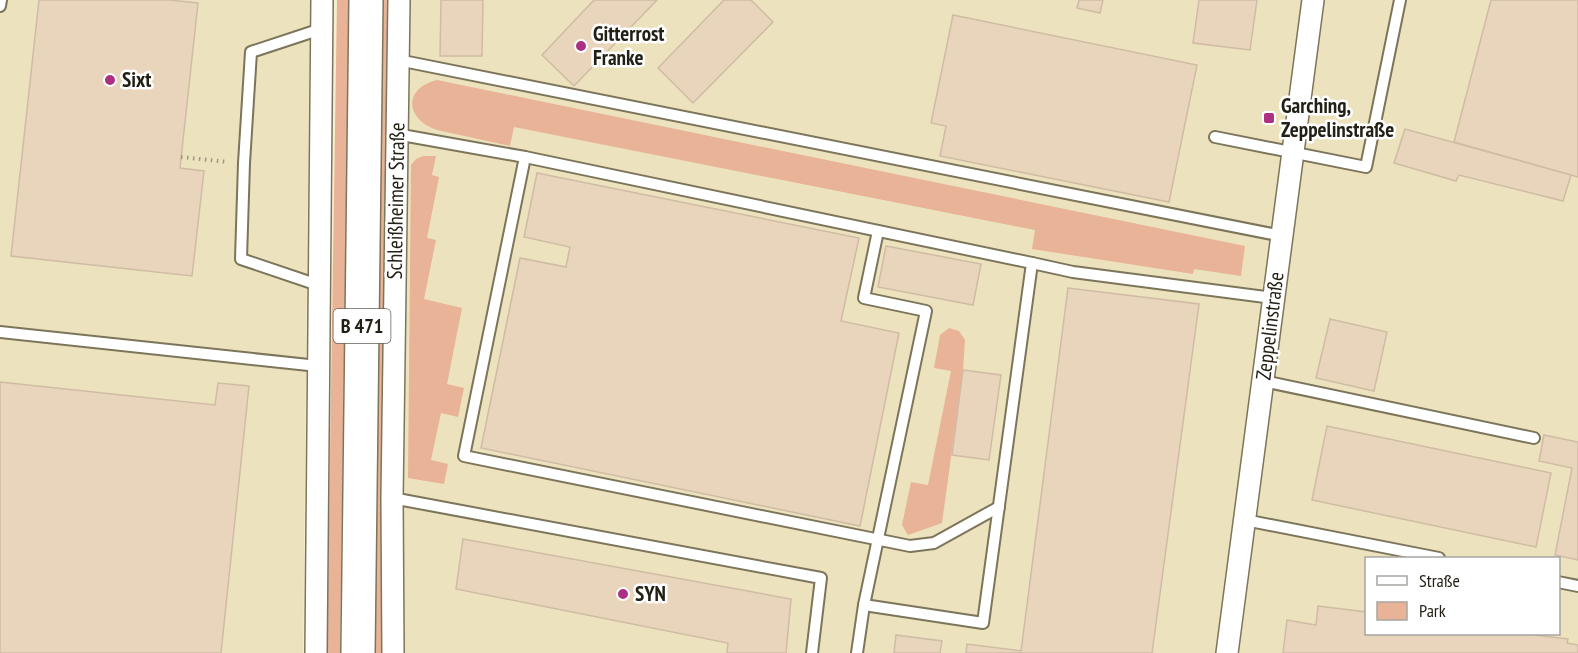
<svg xmlns="http://www.w3.org/2000/svg" width="1578" height="653" font-family="'PT Sans Narrow',sans-serif">
<style>
.built{fill:#ece2be;fill-rule:evenodd}
.green{fill:#e8b396}
.building{fill:#e9d4bc;stroke:#d0bca4;stroke-width:1.5}
.lines{fill:none;stroke-linecap:round;stroke-linejoin:round}
.lane-casing{stroke:#7c755a;stroke-width:14}
.street-casing{stroke:#7c755a;stroke-width:24}
.primary-casing{stroke:#7c755a;stroke-width:36}
.path{stroke:#9d9781;stroke-width:4;stroke-dasharray:1.5 4.5;stroke-linecap:butt}
.lane{stroke:#fff;stroke-width:10}
.street{stroke:#fff;stroke-width:21}
.primary{stroke:#fff;stroke-width:33}
.poi-dot{fill:#ac3082;stroke:#fff;stroke-width:2}
.labels{text-anchor:middle;stroke-width:5;stroke-linejoin:round;paint-order:stroke}
.shield{fill:#fff;stroke:#64625a;stroke-width:1.5}
.shield-label{font-size:20px;font-weight:bold;fill:#221f14}
.poi-label{font-size:21px;font-weight:bold;fill:#221f14;stroke:#fff;text-anchor:start}
.street-label{font-size:21px;fill:#221f14;stroke:#fff}
</style>
<rect width="100%" height="100%" fill="#f6eed0"/>
<!-- built -->
<g class="built">
<polygon points="0,0 310,0 303,653 0,653"/>
<path d="M360 0H1578V653H354ZM1366 558H1558V634H1366Z"/>
</g>
<!-- green -->
<g class="green">
<polygon points="337,0 349,0 340,653 327,653"/>
<polygon points="379,0 389,0 383,653 373,653"/>
<path d="M437 80 1245 246 1241 276 1194 269 1193 274 1032 249 1035 230 514 127 510 146 437 130C405 119 403 88 437 80Z"/>
<polygon points="423,156 436,156 432,175 439,177 427,238 436,240 424,299 462,308 447,384 464,388 458,417 441,413 431,460 448,464 444,484 408,478 411,165 416,159"/>
<polygon points="949,328 959,331 965,340 963,370 942,523 908,535 902,525 911,482 928,485 951,371 934,368 940,335"/>
</g>
<!-- building -->
<g class="building">
<polygon points="39,0 170,0 198,3 180,168 204,171 192,276 11,256"/>
<polygon points="441,0 483,0 482,56 440,56"/>
<polygon points="594,0 657,0 574,86 542,55"/>
<polygon points="724,0 751,0 773,22 693,103 658,68"/>
<polygon points="1079,0 1103,0 1100,13 1077,8"/>
<polygon points="1199,0 1257,0 1250,50 1193,43"/>
<polygon points="1491,0 1578,0 1578,177 1454,142"/>
<polygon points="953,15 1197,65 1169,202 940,156 946,126 931,123"/>
<polygon points="1405,129 1571,175 1563,201 1459,175 1456,181 1394,163"/>
<polygon points="537,173 859,238 841,321 899,333 860,526 481,448 520,258 566,267 570,247 524,237"/>
<polygon points="886,246 981,264 973,305 878,287"/>
<polygon points="1068,288 1199,304 1152,653 966,653 967,644 1021,651"/>
<polygon points="1330,319 1387,332 1374,391 1316,378"/>
<polygon points="963,370 1001,375 989,460 952,455"/>
<polygon points="0,382 215,405 218,383 249,386 221,653 0,653"/>
<polygon points="1327,426 1551,473 1536,547 1312,500"/>
<polygon points="1544,435 1578,442 1578,560 1555,555 1572,468 1539,461"/>
<polygon points="463,539 791,599 786,653 727,653 728,643 456,589"/>
<polygon points="1318,606 1366,612 1366,634 1525,634 1568,639 1567,643 1578,645 1578,653 1283,653 1287,620 1316,625"/>
<polygon points="896,635 942,641 940,653 894,653"/>
</g>
<g class="lines">
<!-- lane casing -->
<g class="lane-casing">
<g id="lane">
<polyline points="0,6 1,0"/>
<polyline points="398,60 1282,236"/>
<polyline points="396,134 525,157 1032,263 983,623 864,605"/>
<polyline points="1215,137 1366,167 1400,0"/>
<polyline points="525,157 464,456 910,546 934,543 999,507"/>
<polyline points="1032,263 1073,272 1273,298"/>
<polyline points="318,285 241,259 244,163 251,52 321,29"/>
<polyline points="0,332 318,366"/>
<polyline points="1263,381 1534,438"/>
<polyline points="392,498 821,578 812,653"/>
<polyline points="1245,520 1439,558"/>
<polyline points="1558,582 1578,586"/>
<polyline points="857,653 864,605 926,311 864,298 878,231"/>
</g>
</g>
<!-- street casing -->
<g class="street-casing">
<g id="street">
<polyline points="316,653 322,0"/>
<polyline points="393,653 392,498 399,0"/>
<polyline points="1227,653 1313,0"/>
</g>
</g>
<!-- primary casing -->
<g class="primary-casing">
<polyline id="primary" points="358,653 366,0"/>
</g>
<!-- path -->
<polyline class="path" points="181,157 228,162"/>
<!-- lane -->
<use href="#lane" class="lane"/>
<!-- street -->
<use href="#street" class="street"/>
<!-- primary -->
<use href="#primary" class="primary"/>
</g>
<!-- markers -->
<g class="poi-dot">
<circle cx="581" cy="46" r="6"/>
<circle cx="110" cy="80" r="6"/>
<rect x="1263" y="112" width="12" height="12" rx="3"/>
<circle cx="623" cy="594" r="6"/>
</g>
<g class="labels">
<!-- shield labels -->
<rect class="shield" x="333.5" y="309" width="57" height="34" rx="4.5"/>
<g class="shield-label">
<text x="362" y="333">B 471</text>
</g>
<!-- poi labels -->
<g class="poi-label">
<text x="593" y="41">Gitterrost<tspan x="593" dy="24">Franke</tspan></text>
<text x="122" y="87">Sixt</text>
<text x="1281" y="113">Garching,<tspan x="1281" dy="24">Zeppelinstraße</tspan></text>
<text x="635" y="601">SYN</text>
</g>
<!-- street labels -->
<g class="street-label">
<text transform="translate(396 201) rotate(-89)" y="7">Schleißheimer Straße</text>
<text transform="translate(1270 326) rotate(-83)" y="7">Zeppelinstraße</text>
</g>
</g>
<!-- legend -->
<rect x="1365" y="557" width="195" height="78" fill="#ffffff" stroke="#a7a5a1" stroke-width="1.5"/>
<rect x="1377" y="576" width="30" height="9" fill="#ffffff" stroke="#a7a5a1" stroke-width="1.5"/>
<text x="1419" y="587" font-size="18" fill="#221f14">Straße</text>
<rect x="1377" y="602" width="30" height="18" fill="#e8b396" stroke="#a7a5a1" stroke-width="1.5"/>
<text x="1419" y="617" font-size="18" fill="#221f14">Park</text>
</svg>
